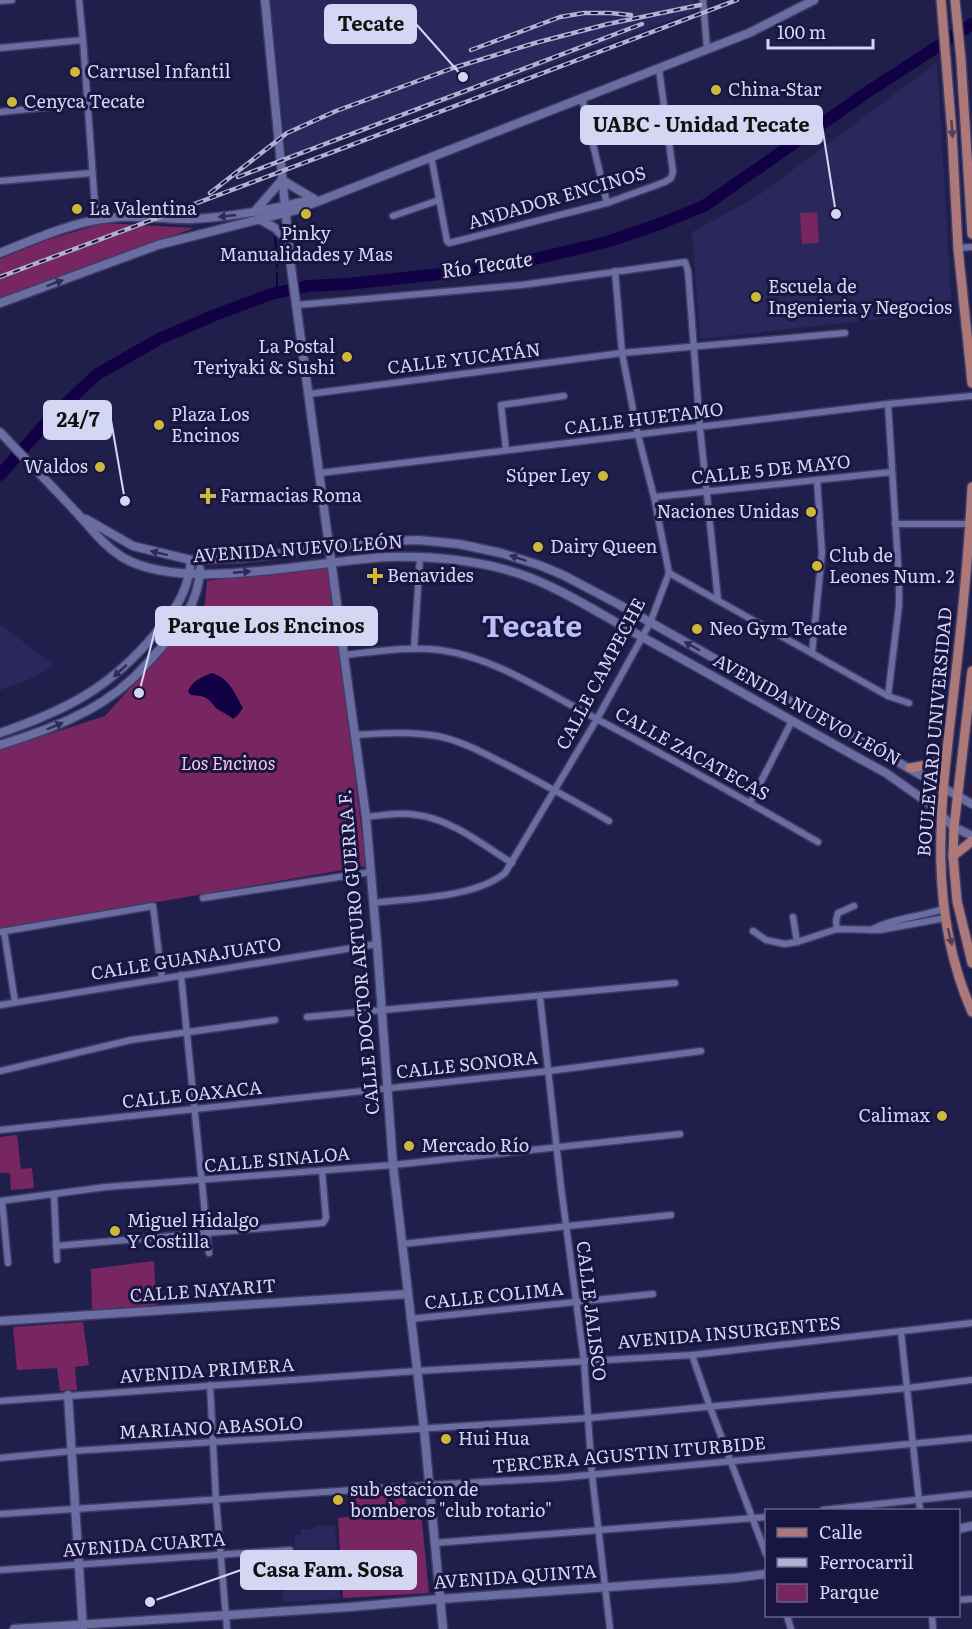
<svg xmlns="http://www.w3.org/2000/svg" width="972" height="1629" font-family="Literata,serif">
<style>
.built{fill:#29275c}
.green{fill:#782661}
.water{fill:#104}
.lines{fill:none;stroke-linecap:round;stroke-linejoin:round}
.stream{stroke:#104;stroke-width:2}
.river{stroke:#104;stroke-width:12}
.street-casing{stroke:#403c64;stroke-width:9}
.secondary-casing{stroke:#403c64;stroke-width:11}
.primary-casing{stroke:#403c64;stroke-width:12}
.street{stroke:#6a6da1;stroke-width:6}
.secondary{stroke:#6a6da1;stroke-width:8}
.primary{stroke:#ad7879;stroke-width:9}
.rail-casing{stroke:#b0b2d2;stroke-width:4.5}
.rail{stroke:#181541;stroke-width:2;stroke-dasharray:7;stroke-linecap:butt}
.oneway{fill:#543d57}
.oneway2{fill:#2c2b59}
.poi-dot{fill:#ccb939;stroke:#181541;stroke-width:2}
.labels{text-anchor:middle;stroke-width:6;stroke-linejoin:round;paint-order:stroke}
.poi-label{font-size:18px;fill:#d4d7f4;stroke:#181541;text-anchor:start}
.street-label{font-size:18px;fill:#d4d7f4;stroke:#181541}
.park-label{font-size:18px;font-style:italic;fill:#f7c5e4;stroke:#181541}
.water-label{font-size:20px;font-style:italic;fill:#dee0fa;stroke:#181541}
.town-label{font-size:30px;font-weight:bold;fill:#b9bef8;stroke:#181541}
.leader{fill:none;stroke:#d4d7f4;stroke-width:2}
.callout-dot{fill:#d4d7f4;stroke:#181541;stroke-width:2}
.callout{fill:#d4d7f4;stroke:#d4d7f4;stroke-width:2}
.callout-label{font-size:20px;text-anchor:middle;font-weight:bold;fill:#111}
</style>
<rect width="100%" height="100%" fill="#201f4c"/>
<!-- built -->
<g class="built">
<polygon points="270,0 694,0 695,11 481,90 287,159"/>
<polygon points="937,62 952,311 700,339 692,232 758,196"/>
<polygon points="0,624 52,664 51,668 25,681 0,690"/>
<polygon points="335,1525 340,1599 283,1602 281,1560 290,1559 291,1556 296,1555 294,1535 301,1535 301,1530 315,1529 315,1526"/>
</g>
<!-- green -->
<g class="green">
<polygon points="817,212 819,243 802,244 800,213"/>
<polygon points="104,223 194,228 0,298 0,259 47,240"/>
<polygon points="329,566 366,866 0,929 0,750 105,716 205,604 207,581"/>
<polygon points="17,1135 21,1169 32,1168 34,1188 11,1190 10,1173 0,1173 0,1137"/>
<polygon points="154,1261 156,1305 92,1310 91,1269"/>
<polygon points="83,1322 89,1365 75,1367 77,1390 60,1391 57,1368 17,1370 13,1327"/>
<polygon points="405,1495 407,1513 421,1512 429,1593 343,1598 338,1518 354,1516 353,1497"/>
</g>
<!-- water -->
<path class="water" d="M212 673C230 679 234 692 243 708L238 715 233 719C228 714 221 712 216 708 207 697 206 696 191 695L188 692C191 681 202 677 212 673Z"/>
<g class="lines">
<!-- stream -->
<g class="stream">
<polyline points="275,232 277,267"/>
<polyline points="277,292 277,273"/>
</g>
<!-- river -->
<polyline class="river" points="0,475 45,424 96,375 159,339 215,315 271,294 308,286 347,284 459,272 535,259 610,241 662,223 704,206 866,93 972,24"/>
<!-- street casing -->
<g class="street-casing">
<g id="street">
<polyline points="79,0 83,40 96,220"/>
<polyline points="703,0 707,49"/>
<polyline points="0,1 12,0"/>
<polyline points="0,48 83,40"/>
<polyline points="582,98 607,203"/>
<polyline points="0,112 87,103"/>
<polyline points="431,156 447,241 449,243 607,203 665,182 671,178 673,172 659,69"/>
<polyline points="0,181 92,173"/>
<polyline points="393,216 439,200"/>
<polyline points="958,248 972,247"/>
<polyline points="297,305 522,285 685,262 688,271 700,428 718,600"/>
<polyline points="309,394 622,353 845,333"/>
<polyline points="506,450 501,405 564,396"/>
<polyline points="320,473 888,404 972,396"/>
<polyline points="654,497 892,472"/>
<polyline points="895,524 970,524"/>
<polyline points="669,573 888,696 909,703"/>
<polyline points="414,649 420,557"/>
<polyline points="812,653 822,553 817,480"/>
<path d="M344 655C376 652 408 646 440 650 491 657 537 687 582 711 661 753 740 797 818 842"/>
<polyline points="888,696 899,605 899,579 888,404"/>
<path d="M355 735C384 733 413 731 442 737 466 743 487 755 509 766 543 784 576 802 609 821"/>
<polyline points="750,803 792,721"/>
<path d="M366 817C383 815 400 812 417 815 451 819 483 845 512 863"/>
<polyline points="203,898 371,872"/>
<path d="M374 903C413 898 474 898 505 873L597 719 650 623 669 573 654 497 638 435 622 353 615 271"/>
<polyline points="793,917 797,942"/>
<polyline points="837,929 836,921 838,913 854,906"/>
<path d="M871 930C893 918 920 917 943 909"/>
<polyline points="4,931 15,1002"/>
<polyline points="753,931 766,940 785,944 797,942 837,929 880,930 945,918"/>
<polyline points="0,932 153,906 162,978"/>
<polyline points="181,975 209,1253"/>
<polyline points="540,997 561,1187 584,1361 592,1475 610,1629"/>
<polyline points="0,1005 377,944"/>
<polyline points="307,1017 675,983"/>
<polyline points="0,1071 131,1040 275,1020"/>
<polyline points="0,1130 549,1071 701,1051"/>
<polyline points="54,1195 57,1260"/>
<polyline points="0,1201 106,1187 393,1165 680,1134"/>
<polyline points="2,1201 8,1263"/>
<polyline points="402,1244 671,1215"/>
<polyline points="56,1246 323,1223 326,1218 322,1171"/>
<polyline points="410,1319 653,1294"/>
<polyline points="901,1332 920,1510"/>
<polyline points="692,1355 710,1407 766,1554"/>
<polyline points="210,1385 216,1500 227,1629"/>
<polyline points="0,1401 416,1371 692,1355 972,1323"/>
<polyline points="0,1458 72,1451 589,1418 908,1388 972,1380"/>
<polyline points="823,1510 972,1494"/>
<polyline points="0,1514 428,1485 557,1478 972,1438"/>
<polyline points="434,1543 766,1517"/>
<polyline points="0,1570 290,1550"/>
<polyline points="958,1600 972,1599"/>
<polyline points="787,1616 791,1629"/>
<polyline points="932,1616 933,1629"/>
</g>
</g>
<!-- secondary casing -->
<g class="secondary-casing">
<g id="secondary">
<polyline points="265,0 291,267 366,817 377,944 393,1165 424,1429 443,1629"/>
<polyline points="282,180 314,199"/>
<polyline points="255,211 282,180"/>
<polyline points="259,219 275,228 288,241"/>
<path d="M0 253C35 239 72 222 110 218 137 214 165 220 192 219 231 217 269 210 306 201"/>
<polyline points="0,303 158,245 296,210 749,33 814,0"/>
<path d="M0 432C25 459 51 485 76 512 91 528 103 545 122 557 183 594 317 560 388 557 431 556 476 560 517 573 555 585 597 612 633 632 718 678 801 727 886 773L927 802 954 827 972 836"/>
<polyline points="86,519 133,546 191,560 241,558 393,541 418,540 459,544 501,553 539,565 563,575 618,604 972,804"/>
<path d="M0 733C67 710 110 688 156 633 176 608 188 593 191 560"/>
<path d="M0 745C47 730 94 714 131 680 141 671 150 660 159 650 180 627 199 602 200 569"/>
<polyline points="0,1321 408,1294"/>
<polyline points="68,1395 83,1629"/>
<polyline points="958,1529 972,1526"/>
<polyline points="14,1629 350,1607 440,1599 734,1578 766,1574"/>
</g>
</g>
<!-- primary casing -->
<g class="primary-casing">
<g id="primary">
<polyline points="941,0 952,133 958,248 972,383"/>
<polyline points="955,0 961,60 972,234"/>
<path d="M972 487C969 549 963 610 956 672 943 789 923 900 972 1012"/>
<polyline points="972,671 954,827 953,856 957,901 972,963"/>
<polyline points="910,768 932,764 947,752"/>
<polyline points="953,856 972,841"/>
</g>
</g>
<!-- street -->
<use href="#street" class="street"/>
<!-- secondary -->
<use href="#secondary" class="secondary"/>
<!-- primary -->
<use href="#primary" class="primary"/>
<!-- rail casing -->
<g class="rail-casing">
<g id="rail">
<polyline points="471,50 560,17 584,13 610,13 631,15"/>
<polyline points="238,177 642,24"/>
<polyline points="210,193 287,133 336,111 453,68 535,43 608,24 700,5"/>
<polyline points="0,277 737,0"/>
</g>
</g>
<!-- rail -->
<use href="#rail" class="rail"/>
</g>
<!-- one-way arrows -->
<defs><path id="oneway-solid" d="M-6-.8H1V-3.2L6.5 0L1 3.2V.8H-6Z" transform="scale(1.5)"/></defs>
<g class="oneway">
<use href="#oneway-solid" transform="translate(952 129) rotate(86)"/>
<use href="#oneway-solid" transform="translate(950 937) rotate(76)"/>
</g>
<g class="oneway2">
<use href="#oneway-solid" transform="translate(227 216) rotate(174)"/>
<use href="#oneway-solid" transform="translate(55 283) rotate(-20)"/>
<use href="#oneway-solid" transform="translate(159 553) rotate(-166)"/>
<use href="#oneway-solid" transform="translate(518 558) rotate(-162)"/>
<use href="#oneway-solid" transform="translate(242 572) rotate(-5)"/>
<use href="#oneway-solid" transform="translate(692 646) rotate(-151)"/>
<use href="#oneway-solid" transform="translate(120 671) rotate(138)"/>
<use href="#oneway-solid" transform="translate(55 726) rotate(-23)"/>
</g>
<!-- markers -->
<g class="poi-dot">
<circle cx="75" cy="72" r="6"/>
<circle cx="716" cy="90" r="6"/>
<circle cx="12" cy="102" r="6"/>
<circle cx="77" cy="209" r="6"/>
<circle cx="306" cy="214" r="6"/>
<circle cx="756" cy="297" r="6"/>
<circle cx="347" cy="357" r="6"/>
<circle cx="159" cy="425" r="6"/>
<circle cx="100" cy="467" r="6"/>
<circle cx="603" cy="476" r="6"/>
<path d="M205 487h6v6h6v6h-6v6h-6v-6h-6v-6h6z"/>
<circle cx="811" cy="512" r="6"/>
<circle cx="538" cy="547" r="6"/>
<circle cx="817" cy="566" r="6"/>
<path d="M372 567h6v6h6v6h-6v6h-6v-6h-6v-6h6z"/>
<circle cx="697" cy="629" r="6"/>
<circle cx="942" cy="1116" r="6"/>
<circle cx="409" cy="1146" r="6"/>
<circle cx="115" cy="1231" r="6"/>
<circle cx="446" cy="1439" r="6"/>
<circle cx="338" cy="1500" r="6"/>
</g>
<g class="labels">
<!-- poi labels -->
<g class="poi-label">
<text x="87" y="78">Carrusel Infantil</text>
<text x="728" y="96">China-Star</text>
<text x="24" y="108">Cenyca Tecate</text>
<text x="89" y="215">La Valentina</text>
<text x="306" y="240" text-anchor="middle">Pinky<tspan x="306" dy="21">Manualidades y Mas</tspan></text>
<text x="768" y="293">Escuela de<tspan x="768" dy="21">Ingenieria y Negocios</tspan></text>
<text x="335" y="353" text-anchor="end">La Postal<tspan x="335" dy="21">Teriyaki &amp; Sushi</tspan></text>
<text x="171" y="421">Plaza Los<tspan x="171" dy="21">Encinos</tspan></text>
<text x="88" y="473" text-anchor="end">Waldos</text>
<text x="591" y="482" text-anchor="end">Súper Ley</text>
<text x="220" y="502">Farmacias Roma</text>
<text x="799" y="518" text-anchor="end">Naciones Unidas</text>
<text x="550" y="553">Dairy Queen</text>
<text x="829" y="562">Club de<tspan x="829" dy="21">Leones Num. 2</tspan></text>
<text x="387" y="582">Benavides</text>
<text x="709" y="635">Neo Gym Tecate</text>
<text x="930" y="1122" text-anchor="end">Calimax</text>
<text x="421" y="1152">Mercado Río</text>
<text x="127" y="1227">Miguel Hidalgo<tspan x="127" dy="21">Y Costilla</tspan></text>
<text x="458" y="1445">Hui Hua</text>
<text x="350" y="1496">sub estacion de<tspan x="350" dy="21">bomberos "club rotario"</tspan></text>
</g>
<!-- street labels -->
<g class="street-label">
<text transform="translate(557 198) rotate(-16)" y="6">ANDADOR ENCINOS</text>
<text transform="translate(464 359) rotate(-7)" y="6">CALLE YUCATÁN</text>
<text transform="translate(644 419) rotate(-7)" y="6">CALLE HUETAMO</text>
<text transform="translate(771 470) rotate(-6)" y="6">CALLE 5 DE MAYO</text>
<text transform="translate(298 549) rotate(-4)" y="6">AVENIDA NUEVO LEÓN</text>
<text transform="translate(601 674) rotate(-62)" y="6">CALLE CAMPECHE</text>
<text transform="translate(807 710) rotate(29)" y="6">AVENIDA NUEVO LEÓN</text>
<text transform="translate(935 732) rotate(-85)" y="6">BOULEVARD UNIVERSIDAD</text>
<text transform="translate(692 754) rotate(29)" y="6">CALLE ZACATECAS</text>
<text transform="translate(359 952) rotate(-95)" y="6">CALLE DOCTOR ARTURO GUERRA F.</text>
<text transform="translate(186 959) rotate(-9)" y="6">CALLE GUANAJUATO</text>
<text transform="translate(467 1065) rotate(-6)" y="6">CALLE SONORA</text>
<text transform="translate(192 1095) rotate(-6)" y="6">CALLE OAXACA</text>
<text transform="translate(277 1160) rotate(-5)" y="6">CALLE SINALOA</text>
<text transform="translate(203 1291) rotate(-4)" y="6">CALLE NAYARIT</text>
<text transform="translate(494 1296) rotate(-6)" y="6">CALLE COLIMA</text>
<text transform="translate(591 1311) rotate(83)" y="6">CALLE JALISCO</text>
<text transform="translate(729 1333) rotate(-5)" y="6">AVENIDA INSURGENTES</text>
<text transform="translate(207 1371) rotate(-4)" y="6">AVENIDA PRIMERA</text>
<text transform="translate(211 1428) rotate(-3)" y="6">MARIANO ABASOLO</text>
<text transform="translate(629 1455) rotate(-5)" y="6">TERCERA AGUSTIN ITURBIDE</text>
<text transform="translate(144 1545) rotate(-4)" y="6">AVENIDA CUARTA</text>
<text transform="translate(515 1577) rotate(-4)" y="6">AVENIDA QUINTA</text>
</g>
<!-- park labels -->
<g class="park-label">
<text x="228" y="770">Los Encinos</text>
</g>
<!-- water labels -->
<g class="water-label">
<text transform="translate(487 265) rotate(-8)" y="7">Río Tecate</text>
</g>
<!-- town labels -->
<g class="town-label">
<text x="532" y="637">Tecate</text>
</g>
</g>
<!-- callouts -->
<path class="leader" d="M463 77L416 24M836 214L822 125M125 501L111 420M139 693L156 626M150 1602L241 1570"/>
<g class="callout-dot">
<circle cx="463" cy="77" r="6"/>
<circle cx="836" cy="214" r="6"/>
<circle cx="125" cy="501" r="6"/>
<circle cx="139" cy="693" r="6"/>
<circle cx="150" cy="1602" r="6"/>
</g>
<g class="callout">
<rect x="325" y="5" width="91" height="38" rx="6"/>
<rect x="581" y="106" width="241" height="38" rx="6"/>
<rect x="44" y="401" width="67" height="38" rx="6"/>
<rect x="156" y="607" width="221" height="38" rx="6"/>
<rect x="241" y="1551" width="175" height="38" rx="6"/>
</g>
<g class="callout-label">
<text x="371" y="31">Tecate</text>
<text x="701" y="132">UABC - Unidad Tecate</text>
<text x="78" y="427">24/7</text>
<text x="266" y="633">Parque Los Encinos</text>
<text x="328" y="1577">Casa Fam. Sosa</text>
</g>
<!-- legend -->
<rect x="765" y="1509" width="195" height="108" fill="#181541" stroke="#636389" stroke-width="1.5"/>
<rect x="777" y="1528" width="30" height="9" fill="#ad7879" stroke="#636389" stroke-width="1.5"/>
<text x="819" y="1539" font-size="18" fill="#d4d7f4">Calle</text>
<rect x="777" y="1558" width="30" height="9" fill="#b0b2d2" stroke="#636389" stroke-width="1.5"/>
<text x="819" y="1569" font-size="18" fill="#d4d7f4">Ferrocarril</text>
<rect x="777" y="1584" width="30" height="18" fill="#782661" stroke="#636389" stroke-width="1.5"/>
<text x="819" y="1599" font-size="18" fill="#d4d7f4">Parque</text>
<!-- scale -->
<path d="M768 39v9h105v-9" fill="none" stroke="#d4d7f4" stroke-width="3"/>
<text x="777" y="39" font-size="18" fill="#d4d7f4" stroke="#181541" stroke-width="4.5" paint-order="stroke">100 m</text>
</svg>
